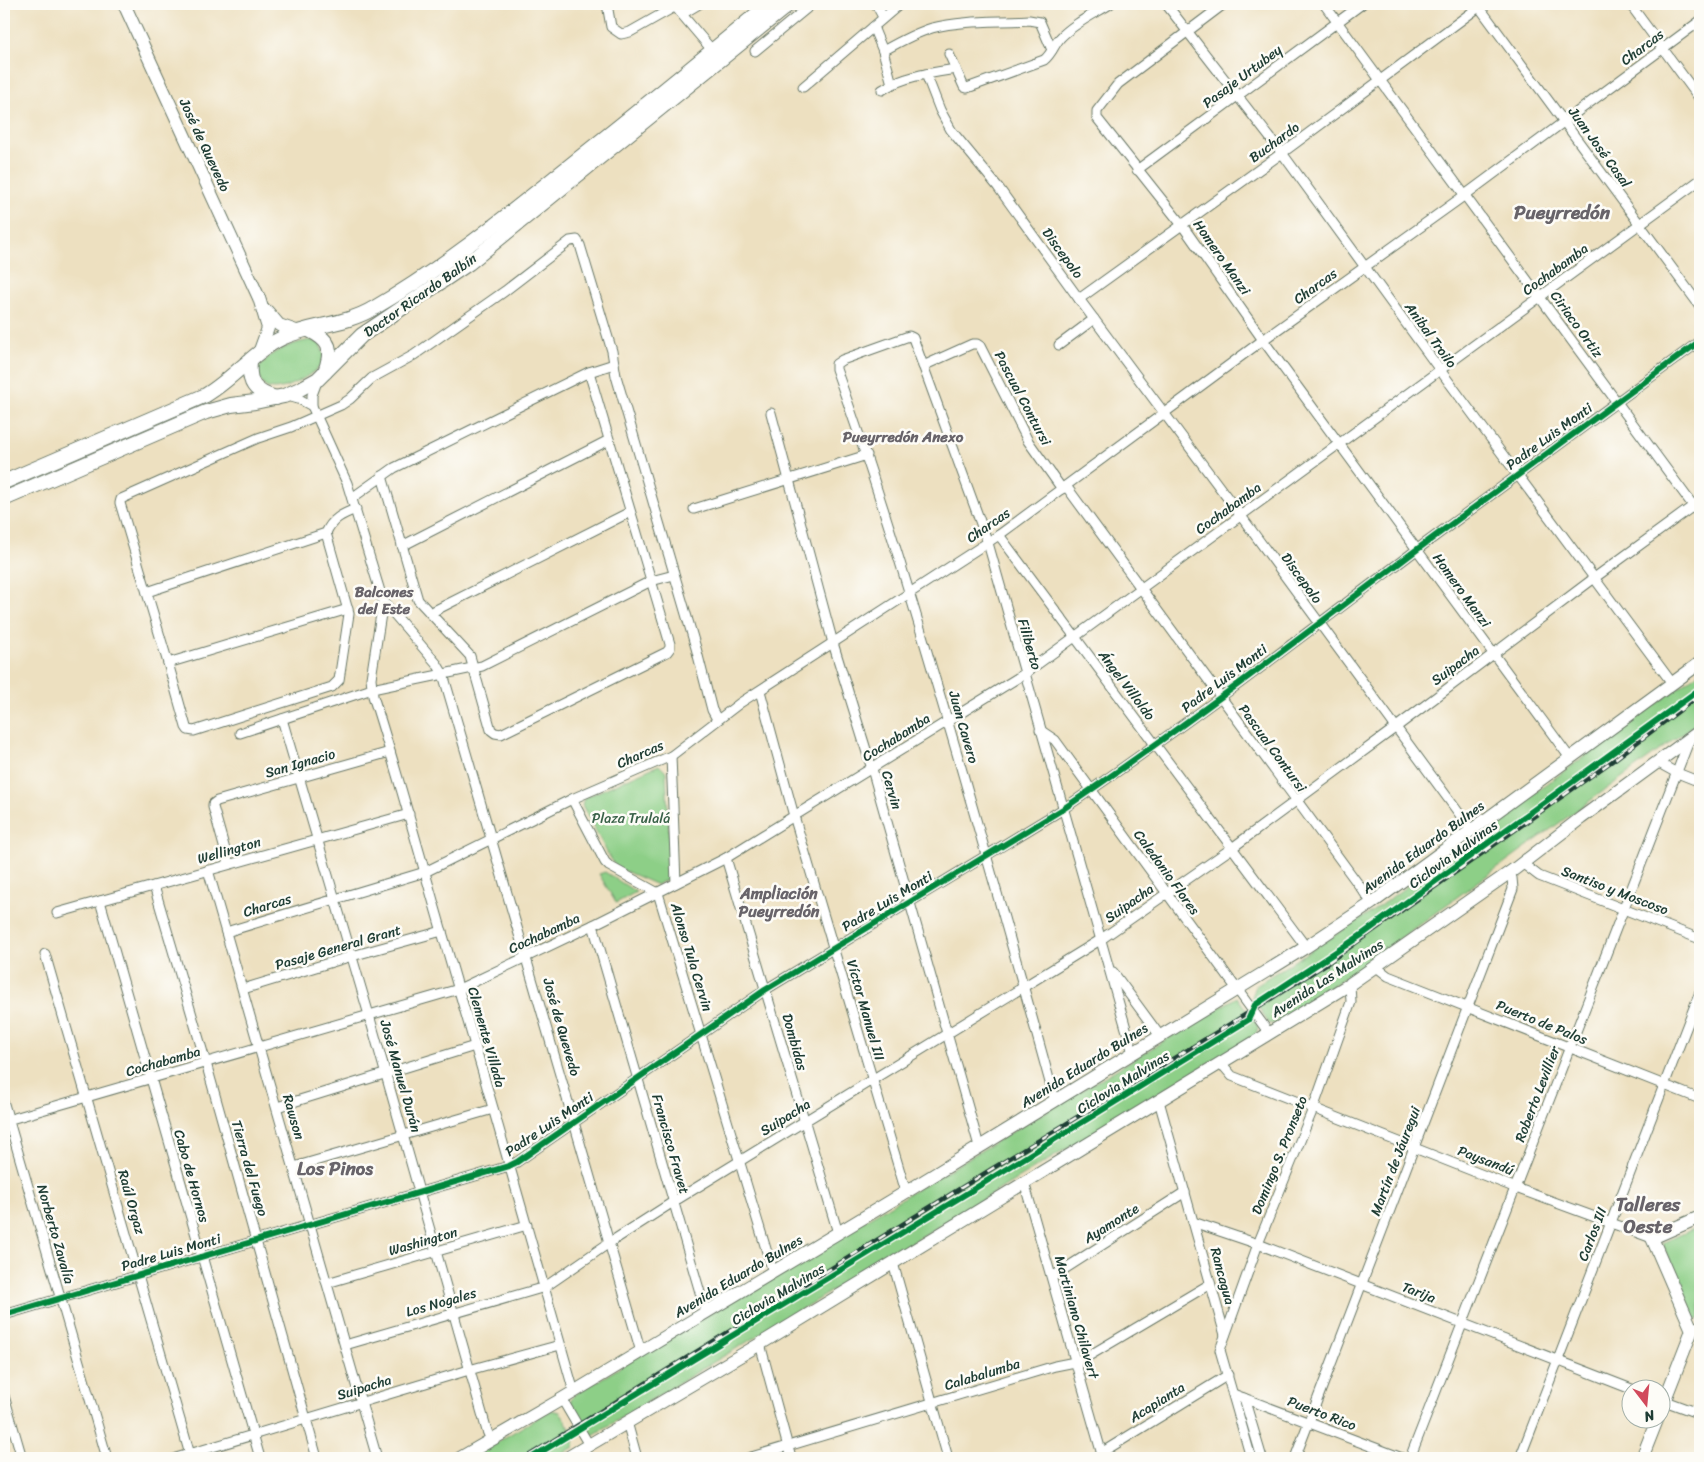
<svg xmlns="http://www.w3.org/2000/svg" width="1704" height="1462" font-family="Sriracha,sans-serif">
<style>
.green{fill:#8dcf87;stroke:#56865e}
.lines{fill:none;stroke-linecap:round;stroke-linejoin:round}
.minor-casing{stroke:#677665;stroke-width:11}
.secondary-casing{stroke:#677665;stroke-width:14}
.primary-casing{stroke:#677665;stroke-width:16}
.minor{stroke:#fff;stroke-width:9}
.secondary{stroke:#fff;stroke-width:12}
.primary{stroke:#fff;stroke-width:14}
.rail-casing{stroke:#1f3d34;stroke-width:4.5}
.rail{stroke:#fdfcf7;stroke-width:2.5;stroke-dasharray:8;stroke-linecap:butt}
.cycleway-casing{stroke:#fdfcf7;stroke-width:9}
.cycleway{stroke:#00873e;stroke-width:6}
.labels{text-anchor:middle;stroke-width:5;stroke-linejoin:round;paint-order:stroke}
.street-label{font-size:14px;fill:#1f3d34;stroke:#fdfcf7}
.park-label{font-size:14px;fill:#3a6249;stroke:#fdfcf7}
.neighbourhood-label{font-size:15px;font-weight:bold;fill:#68646a;stroke:#fdfcf7}
.quarter-label{font-size:16px;font-weight:bold;fill:#68646a;stroke:#fdfcf7}
.district-label{font-size:19px;font-weight:bold;fill:#68646a;stroke:#fdfcf7}
</style>
<rect width="100%" height="100%" fill="#fdfcf7"/>
<filter id="ink" filterUnits="userSpaceOnUse"><feTurbulence type="fractalNoise" baseFrequency=".02" numOctaves="2"/><feDisplacementMap in="SourceGraphic" scale="10" xChannelSelector="R" yChannelSelector="G"/><feConvolveMatrix kernelMatrix="1 2 1 2 8 2 1 2 1" color-interpolation-filters="sRGB"/></filter>
<filter id="wash" filterUnits="userSpaceOnUse"><feTurbulence type="fractalNoise" baseFrequency=".0096" numOctaves="4" result="noise"/><feDisplacementMap in="SourceGraphic" scale="20" xChannelSelector="R" yChannelSelector="G"/><feGaussianBlur stdDeviation="1.12" result="paint"/><feColorMatrix in="noise" values="0 0 0 0 0 0 0 0 0 0 0 0 0 0 0 0 0 1.4 0 .05"/><feComposite in="paint" operator="in"/></filter>
<g filter="url(#wash)">
<rect width="100%" height="100%" fill="#ede0c0"/>
<!-- green -->
<g class="green">
<path d="M311 340 320 344 324 355 320 367C305 379 260 408 258 370 267 352 292 343 311 340Z"/>
<polygon points="1700,672 1700,721 1362,966 1276,1023 1269,1024 1252,997 1256,985 1370,913"/>
<polygon points="659,765 666,772 671,877 657,885 616,867 611,860 582,805 584,798"/>
<polygon points="605,872 636,892 616,903 599,874"/>
<polygon points="1237,997 1258,1026 1257,1034 593,1435 586,1434 568,1405 574,1395"/>
<polygon points="1700,1226 1700,1319 1696,1320 1662,1243"/>
<polygon points="551,1410 560,1412 575,1437 574,1447 555,1458 470,1458"/>
</g>
</g>
<g filter="url(#ink)">
<g class="lines">
<!-- minor casing -->
<g class="minor-casing">
<g id="minor">
<polyline points="607,4 611,27 621,34 630,32 676,6"/>
<polyline points="673,4 712,50"/>
<polyline points="876,4 883,17"/>
<polyline points="1166,4 1282,153 1440,370 1672,683"/>
<polyline points="1224,4 1118,84 1097,111 1097,118 1182,225 1263,340 1570,758"/>
<polyline points="1324,4 1700,515"/>
<polyline points="1477,4 1700,306"/>
<polyline points="1630,4 1700,99"/>
<polyline points="682,14 699,4"/>
<polyline points="873,27 883,51 892,84"/>
<polyline points="755,51 812,4"/>
<path d="M883 51C899 42 915 33 932 28 963 20 998 22 1029 20L1040 22 1052 50"/>
<path d="M949 54 964 87 967 88 1044 60C1051 55 1054 45 1060 38 1073 24 1094 14 1110 4"/>
<polyline points="926,74 940,110 951,130 998,187 1079,299 1241,516 1472,831"/>
<polyline points="803,87 900,4"/>
<path d="M882 90C904 76 930 73 956 69"/>
<polyline points="1137,170 1362,4"/>
<polyline points="1079,299 1282,153 1483,4"/>
<polyline points="1059,345 1094,319"/>
<polyline points="923,366 972,344 977,344 980,346 1028,441 1062,489"/>
<path d="M318 379 312 395V406L347 483 383 601 371 678 373 696C398 774 419 853 442 932 487 1085 530 1238 574 1392"/>
<polyline points="287,396 301,400 312,406"/>
<polyline points="771,413 833,643 872,769 979,1146"/>
<polyline points="382,476 418,600 470,656 491,730 495,733 501,734 667,652 670,648 670,644 589,372"/>
<polyline points="1066,486 1372,903"/>
<polyline points="352,498 394,468 589,372 614,364"/>
<polyline points="694,509 867,455"/>
<polyline points="999,535 1306,947"/>
<polyline points="402,546 609,440"/>
<path d="M147 592 326 533C332 519 342 514 356 509"/>
<polyline points="383,601 437,664 443,674 641,1352"/>
<polyline points="348,609 168,663 120,503 121,499 258,438 291,427 341,405 350,399 372,378 414,355 505,291 570,241 577,240 580,245 612,351 616,376 696,648 712,710 717,719"/>
<polyline points="430,613 630,512"/>
<polyline points="168,663 186,727 188,730 194,731 332,687 339,680 349,614 326,533"/>
<polyline points="760,691 794,816 906,1192"/>
<polyline points="282,719 369,1015 487,1431 491,1440"/>
<polyline points="1040,730 1055,740 1269,1033"/>
<polyline points="240,733 372,689 482,666 651,581 674,575"/>
<polyline points="671,756 676,883"/>
<polyline points="1657,762 1675,772 1700,782"/>
<polyline points="572,799 605,862 609,866 658,893 773,1272"/>
<polyline points="726,858 838,1233"/>
<polyline points="1522,863 1539,876 1700,939"/>
<polyline points="229,864 213,807 213,804 217,801 390,752"/>
<polyline points="208,870 377,1458"/>
<polyline points="154,886 206,1063 317,1458"/>
<polyline points="100,901 260,1458"/>
<polyline points="57,913 409,814"/>
<polyline points="593,925 706,1313"/>
<polyline points="226,932 425,872 572,799 671,756 740,703 999,535 1263,340 1465,195 1700,21"/>
<polyline points="45,954 191,1458"/>
<polyline points="1375,966 1388,976 1700,1099"/>
<polyline points="1113,972 1160,1036"/>
<polyline points="243,989 352,956 442,931"/>
<polyline points="1221,1063 1232,1076 1516,1188 1652,1238"/>
<path d="M1055 1101C1024 986 991 872 958 757 920 627 882 497 836 369V364L842 360 909 336 913 338 988 543 1133 1053"/>
<polyline points="1159,1101 1225,1335"/>
<polyline points="4,1104 107,1458"/>
<polyline points="277,1107 475,1046"/>
<polyline points="4,1121 459,989 593,925 726,858 1024,674 1700,180"/>
<polyline points="294,1167 493,1109"/>
<polyline points="1024,1182 1103,1458"/>
<polyline points="1193,1222 1258,1244 1634,1390"/>
<polyline points="893,1263 948,1458"/>
<polyline points="1052,1277 1185,1192"/>
<polyline points="327,1283 527,1225"/>
<path d="M4 1315 509 1166 517 1162 765 990 1063 809C1184 727 1299 639 1415 551 1510 480 1605 411 1700 341"/>
<polyline points="760,1344 791,1458"/>
<polyline points="345,1345 545,1287 609,1243 673,1202 1100,940 1232,848 1395,728 1593,579 1700,501"/>
<polyline points="1233,1394 1402,1458"/>
<polyline points="4,1396 22,1458"/>
<polyline points="1244,1398 1262,1458"/>
<polyline points="562,1399 589,1445"/>
<polyline points="1662,1400 1700,1414"/>
<polyline points="627,1422 637,1458"/>
<polyline points="1101,1453 1228,1375"/>
<polyline points="176,1458 469,1370 560,1345"/>
<polyline points="748,1458 1055,1366 1075,1362 1087,1357 1210,1284"/>
<polyline points="1251,1458 1220,1350 1258,1244 1313,1109 1351,1002 1350,984"/>
<polyline points="1295,1458 1513,889 1512,878 1509,873"/>
<polyline points="1410,1458 1689,741"/>
<polyline points="1520,1458 1700,992"/>
</g>
</g>
<!-- secondary casing -->
<g class="secondary-casing">
<g id="secondary">
<polyline points="124,4 259,298 268,328 259,353"/>
<polyline points="267,311 279,325 299,332"/>
<polyline points="1692,1330 1652,1238 1700,1217"/>
<polyline points="1662,1407 1692,1330 1700,1327"/>
<polyline points="460,1458 562,1399 906,1192 1306,947 1372,903 1700,663"/>
<polyline points="567,1458 760,1344 1350,984 1516,868 1581,818 1700,731"/>
<polyline points="1642,1458 1657,1420"/>
</g>
</g>
<!-- primary casing -->
<g class="primary-casing">
<g id="primary">
<path d="M309 330C331 341 333 349 325 372"/>
<path d="M250 361C248 383 254 392 276 398"/>
<path d="M4 482 206 395C233 379 253 352 282 338 311 324 344 326 374 308 440 270 499 222 558 175 629 119 699 62 769 4"/>
<polyline points="4,499 206,412 231,405 255,402 284,396 300,389 318,379 362,335 469,263 789,4"/>
</g>
</g>
<!-- minor -->
<use href="#minor" class="minor"/>
<!-- secondary -->
<use href="#secondary" class="secondary"/>
<!-- primary -->
<use href="#primary" class="primary"/>
<!-- rail casing -->
<g class="rail-casing">
<polyline id="rail" points="525,1458 990,1170 1253,1010 1329,962 1615,759 1700,695"/>
</g>
<!-- rail -->
<use href="#rail" class="rail"/>
<!-- cycleway casing -->
<g class="cycleway-casing">
<g id="cycleway">
<path d="M4 1315 509 1166 517 1162 765 990 1063 809C1184 727 1299 639 1415 551 1510 480 1605 411 1700 341"/>
<polyline points="531,1458 969,1192 1248,1020 1255,1005 1360,936 1700,689"/>
</g>
</g>
<!-- cycleway -->
<use href="#cycleway" class="cycleway"/>
</g>
</g>
<g class="labels">
<!-- street labels -->
<g class="street-label">
<text transform="translate(1642 47) rotate(-37)" y="5">Charcas</text>
<text transform="translate(1242 76) rotate(-37)" y="5">Pasaje Urtubey</text>
<text transform="translate(1274 142) rotate(-36)" y="5">Buchardo</text>
<text transform="translate(205 145) rotate(65)" y="5">José de Quevedo</text>
<text transform="translate(1600 147) rotate(54)" y="5">Juan José Casal</text>
<text transform="translate(1063 253) rotate(54)" y="5">Discepolo</text>
<text transform="translate(1222 257) rotate(55)" y="5">Homero Manzi</text>
<text transform="translate(1555 269) rotate(-36)" y="5">Cochabamba</text>
<text transform="translate(1315 286) rotate(-36)" y="5">Charcas</text>
<text transform="translate(420 295) rotate(-35)" y="5">Doctor Ricardo Balbín</text>
<text transform="translate(1577 324) rotate(54)" y="5">Ciriaco Ortiz</text>
<text transform="translate(1431 335) rotate(54)" y="5">Anibal Troilo</text>
<text transform="translate(1023 398) rotate(62)" y="5">Pascual Contursi</text>
<text transform="translate(1549 436) rotate(-36)" y="5">Padre Luis Monti</text>
<text transform="translate(1228 508) rotate(-36)" y="5">Cochabamba</text>
<text transform="translate(988 525) rotate(-35)" y="5">Charcas</text>
<text transform="translate(1302 578) rotate(54)" y="5">Discepolo</text>
<text transform="translate(1462 590) rotate(54)" y="5">Homero Manzi</text>
<text transform="translate(1030 644) rotate(74)" y="5">Filiberto</text>
<text transform="translate(1455 665) rotate(-37)" y="5">Suipacha</text>
<text transform="translate(1224 678) rotate(-37)" y="5">Padre Luis Monti</text>
<text transform="translate(1127 685) rotate(53)" y="5">Ángel Villoldo</text>
<text transform="translate(964 727) rotate(74)" y="5">Juan Cavero</text>
<text transform="translate(896 737) rotate(-32)" y="5">Cochabamba</text>
<text transform="translate(1273 748) rotate(54)" y="5">Pascual Contursi</text>
<text transform="translate(640 754) rotate(-24)" y="5">Charcas</text>
<text transform="translate(300 763) rotate(-16)" y="5">San Ignacio</text>
<text transform="translate(892 790) rotate(74)" y="5">Cervin</text>
<text transform="translate(1423 847) rotate(-36)" y="5">Avenida Eduardo Bulnes</text>
<text transform="translate(229 850) rotate(-16)" y="5">Wellington</text>
<text transform="translate(1453 854) rotate(-36)" y="5">Ciclovia Malvinas</text>
<text transform="translate(1167 872) rotate(54)" y="5">Caledonio Flores</text>
<text transform="translate(1615 890) rotate(21)" y="5">Santiso y Moscoso</text>
<text transform="translate(887 901) rotate(-31)" y="5">Padre Luis Monti</text>
<text transform="translate(1129 903) rotate(-35)" y="5">Suipacha</text>
<text transform="translate(267 905) rotate(-17)" y="5">Charcas</text>
<text transform="translate(544 933) rotate(-25)" y="5">Cochabamba</text>
<text transform="translate(338 947) rotate(-16)" y="5">Pasaje General Grant</text>
<text transform="translate(692 957) rotate(73)" y="5">Alonso Tula Cervin</text>
<text transform="translate(1327 978) rotate(-33)" y="5">Avenida Las Malvinas</text>
<text transform="translate(866 1010) rotate(74)" y="5">Víctor Manuel III</text>
<text transform="translate(1542 1022) rotate(22)" y="5">Puerto de Palos</text>
<text transform="translate(562 1027) rotate(74)" y="5">José de Quevedo</text>
<text transform="translate(487 1037) rotate(74)" y="5">Clemente Villada</text>
<text transform="translate(795 1042) rotate(74)" y="5">Dombidas</text>
<text transform="translate(163 1061) rotate(-16)" y="5">Cochabamba</text>
<text transform="translate(1084 1065) rotate(-32)" y="5">Avenida Eduardo Bulnes</text>
<text transform="translate(401 1076) rotate(74)" y="5">José Manuel Durán</text>
<text transform="translate(1123 1082) rotate(-32)" y="5">Ciclovia Malvinas</text>
<text transform="translate(1537 1094) rotate(-69)" y="5">Roberto Levillier</text>
<text transform="translate(294 1117) rotate(74)" y="5">Rawson</text>
<text transform="translate(785 1117) rotate(-32)" y="5">Suipacha</text>
<text transform="translate(549 1124) rotate(-34)" y="5">Padre Luis Monti</text>
<text transform="translate(671 1144) rotate(74)" y="5">Francisco Fravet</text>
<text transform="translate(1279 1155) rotate(-68)" y="5">Domingo S. Pronseto</text>
<text transform="translate(1486 1160) rotate(21)" y="5">Paysandú</text>
<text transform="translate(1395 1161) rotate(-69)" y="5">Martín de Jáuregui</text>
<text transform="translate(250 1168) rotate(74)" y="5">Tierra del Fuego</text>
<text transform="translate(192 1176) rotate(74)" y="5">Cabo de Hornos</text>
<text transform="translate(132 1202) rotate(74)" y="5">Raúl Orgaz</text>
<text transform="translate(1111 1223) rotate(-32)" y="5">Ayamonte</text>
<text transform="translate(56 1234) rotate(74)" y="5">Norberto Zavalía</text>
<text transform="translate(1592 1234) rotate(-69)" y="5">Carlos III</text>
<text transform="translate(423 1241) rotate(-16)" y="5">Washington</text>
<text transform="translate(171 1252) rotate(-16)" y="5">Padre Luis Monti</text>
<text transform="translate(738 1276) rotate(-31)" y="5">Avenida Eduardo Bulnes</text>
<text transform="translate(1223 1276) rotate(75)" y="5">Rancagua</text>
<text transform="translate(1419 1292) rotate(21)" y="5">Tarija</text>
<text transform="translate(778 1294) rotate(-31)" y="5">Ciclovia Malvinas</text>
<text transform="translate(441 1302) rotate(-16)" y="5">Los Nogales</text>
<text transform="translate(1077 1317) rotate(74)" y="5">Martiniano Chilavert</text>
<text transform="translate(982 1374) rotate(-17)" y="5">Calabalumba</text>
<text transform="translate(364 1387) rotate(-17)" y="5">Suipacha</text>
<text transform="translate(1157 1402) rotate(-32)" y="5">Acapianta</text>
<text transform="translate(1322 1413) rotate(21)" y="5">Puerto Rico</text>
</g>
<!-- park labels -->
<g class="park-label">
<text x="631" y="823">Plaza Trulalá</text>
</g>
<!-- neighbourhood labels -->
<g class="neighbourhood-label">
<text x="903" y="442">Pueyrredón Anexo</text>
<text x="384" y="597">Balcones<tspan x="384" dy="17">del Este</tspan></text>
</g>
<!-- quarter labels -->
<g class="quarter-label">
<text x="779" y="899">Ampliación<tspan x="779" dy="18">Pueyrredón</tspan></text>
</g>
<!-- district labels -->
<g class="district-label">
<text x="1562" y="219">Pueyrredón</text>
<text x="335" y="1175">Los Pinos</text>
<text x="1648" y="1211">Talleres<tspan x="1648" dy="22">Oeste</tspan></text>
</g>
</g>
<!-- margin -->
<rect width="1704" height="1462" fill="none" stroke="#fdfcf7" stroke-width="20"/>
<!-- north arrow -->
<g transform="translate(1646 1404) rotate(164)"><circle r="24" fill="#fdfcf7" stroke="#a4b0a9"/>
<path d="M0-4L9 19L0 12L-9 19Z" fill="#d1495b"/>
<text y="-8" font-size="14" font-weight="bold" text-anchor="middle" fill="#1f3d34">N</text>
</g>
</svg>
